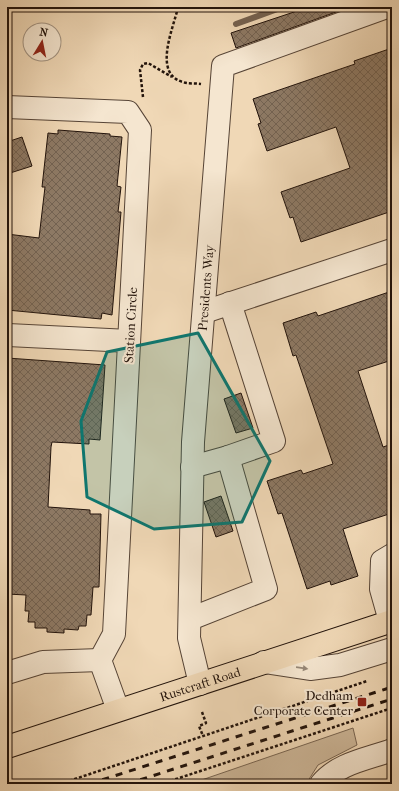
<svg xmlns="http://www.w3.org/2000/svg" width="399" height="791" font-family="'IM FELL French Canon',serif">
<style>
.green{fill:#cdb799;stroke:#786552}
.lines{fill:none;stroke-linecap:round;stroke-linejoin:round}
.stream{stroke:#74614f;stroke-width:6}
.building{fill:url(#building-cross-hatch);stroke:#22130b}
.minor-casing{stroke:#564436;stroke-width:24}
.major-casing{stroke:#22130b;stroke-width:24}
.path{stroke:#22130b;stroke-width:2.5;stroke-dasharray:3 2;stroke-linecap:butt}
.minor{stroke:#f5e6d0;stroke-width:22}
.major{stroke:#f0d8b6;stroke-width:22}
.rail{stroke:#22130b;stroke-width:3;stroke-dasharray:7 7;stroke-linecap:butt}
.oneway{fill:#968777}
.marked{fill:#0f766e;fill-opacity:0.2;stroke:#0f766e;stroke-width:3;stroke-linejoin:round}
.poi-dot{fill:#8f2418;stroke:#f5e6d0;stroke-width:1.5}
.labels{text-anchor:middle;stroke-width:4;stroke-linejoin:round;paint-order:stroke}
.street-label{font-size:13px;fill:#22130b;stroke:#f5e6d0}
.poi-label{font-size:13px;fill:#22130b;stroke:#f5e6d0;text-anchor:end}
</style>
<defs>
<pattern id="building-cross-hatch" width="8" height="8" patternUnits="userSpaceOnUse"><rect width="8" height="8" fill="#8d7964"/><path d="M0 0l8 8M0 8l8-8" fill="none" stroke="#736251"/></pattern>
</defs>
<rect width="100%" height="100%" fill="#f0d8b6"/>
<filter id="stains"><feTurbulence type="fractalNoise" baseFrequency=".005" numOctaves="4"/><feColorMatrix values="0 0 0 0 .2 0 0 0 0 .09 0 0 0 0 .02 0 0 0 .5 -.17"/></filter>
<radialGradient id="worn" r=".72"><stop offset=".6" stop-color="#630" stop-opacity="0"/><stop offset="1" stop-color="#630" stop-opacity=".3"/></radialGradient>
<!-- green -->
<polygon class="green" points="353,728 357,745 318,765 306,784 190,784"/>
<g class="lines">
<!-- stream -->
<polyline class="stream" points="236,24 283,7"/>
</g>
<!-- building -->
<g class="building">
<polygon points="309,7 350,7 236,48 231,33"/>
<polygon points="392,48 392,211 301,242 293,217 290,218 281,192 350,168 336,127 267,151 258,124 261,123 253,99 355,64 354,61"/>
<polygon points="58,130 110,134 110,136 122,137 117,186 121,187 118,212 121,212 112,315 102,313 101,319 7,310 7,234 39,238 45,187 42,187 48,133 58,134"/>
<polygon points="22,137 32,166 7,174 7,142"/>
<polygon points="392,291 392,360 358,371 383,447 392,444 392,513 343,529 358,576 331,585 330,581 307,589 282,513 278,514 267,481 301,470 303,474 333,464 296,355 293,356 283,323 316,312 318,316"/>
<polygon points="7,358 105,365 100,440 89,439 89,444 52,442 51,447 48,507 90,510 90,514 101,514 99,587 93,587 91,615 87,615 86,626 79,626 78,630 64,629 64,633 47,632 47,628 35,628 35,622 28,622 29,611 25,611 26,595 7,594 7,486 11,408 7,408"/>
<polygon points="241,393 253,428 236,433 224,399"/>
<polygon points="221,496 233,531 216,537 204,502"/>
</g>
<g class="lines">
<!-- minor casing -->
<g class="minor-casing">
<g id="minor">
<polyline points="7,107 128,112 140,130 114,634 100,660 118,710"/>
<polyline points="204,312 392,250"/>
<polyline points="8,335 129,341"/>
<polyline points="228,457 274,441 230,303"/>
<polyline points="190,619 266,589 228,457 192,467"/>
<polyline points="390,621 381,589 382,561 392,555"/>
<polyline points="264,662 310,669 340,665 392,649"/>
<polyline points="7,673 43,662 100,660"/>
<path id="s1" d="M200 684 189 638 193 442 223 66 387 7"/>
<path d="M321 784C338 763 368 759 392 750"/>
</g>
</g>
<!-- major casing -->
<g class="major-casing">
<g id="major">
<path id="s2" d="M7 747 392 621"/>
</g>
</g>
<!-- path -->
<g class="path">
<path d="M178 7C174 27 152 74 183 82 188 84 195 83 201 84"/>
<polyline points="143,97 140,70 143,64 148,63 172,77"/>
<polyline points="202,712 206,723 199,726 203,736"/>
<polyline points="60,784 367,681"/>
<polyline points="161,784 392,708"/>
</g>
<!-- minor -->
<use href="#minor" class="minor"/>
<!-- major -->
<use href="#major" class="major"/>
<!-- rail -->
<g class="rail">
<polyline points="89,784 392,687"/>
<polyline points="127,784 392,699"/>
</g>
</g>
<!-- one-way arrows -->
<defs><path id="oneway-solid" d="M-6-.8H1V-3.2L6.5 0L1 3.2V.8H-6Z"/></defs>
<use class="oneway" href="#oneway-solid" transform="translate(302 668) rotate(8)"/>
<!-- marked area -->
<path class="marked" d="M198 333 270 461 242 522 154 529 87 497 81 421 107 352Z"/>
<!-- markers -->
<rect class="poi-dot" x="357" y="697" width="10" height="10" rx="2"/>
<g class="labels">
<!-- street labels -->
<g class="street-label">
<text dy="5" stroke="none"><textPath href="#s1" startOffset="398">Presidents Way</textPath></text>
<text transform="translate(130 325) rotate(-87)" y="5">Station Circle</text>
<text dy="5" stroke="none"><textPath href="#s2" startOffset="203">Rustcraft Road</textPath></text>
</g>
<!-- poi labels -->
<g class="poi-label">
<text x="353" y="700">Dedham<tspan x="353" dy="15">Corporate Center</tspan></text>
</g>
</g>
<!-- margin -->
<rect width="399" height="791" fill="none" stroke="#f0d8b6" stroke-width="24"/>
<rect x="8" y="8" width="383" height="775" fill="none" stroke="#22130b" stroke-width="2"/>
<rect x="12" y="12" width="375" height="767" fill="none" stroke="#22130b"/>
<!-- north arrow -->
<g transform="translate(42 42) rotate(10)"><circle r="19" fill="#f5e6d0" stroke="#a19281"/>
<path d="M0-3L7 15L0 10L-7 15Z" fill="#8f2418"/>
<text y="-6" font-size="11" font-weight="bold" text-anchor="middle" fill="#22130b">N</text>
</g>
<rect width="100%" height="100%" filter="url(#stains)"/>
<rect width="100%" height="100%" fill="url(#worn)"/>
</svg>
